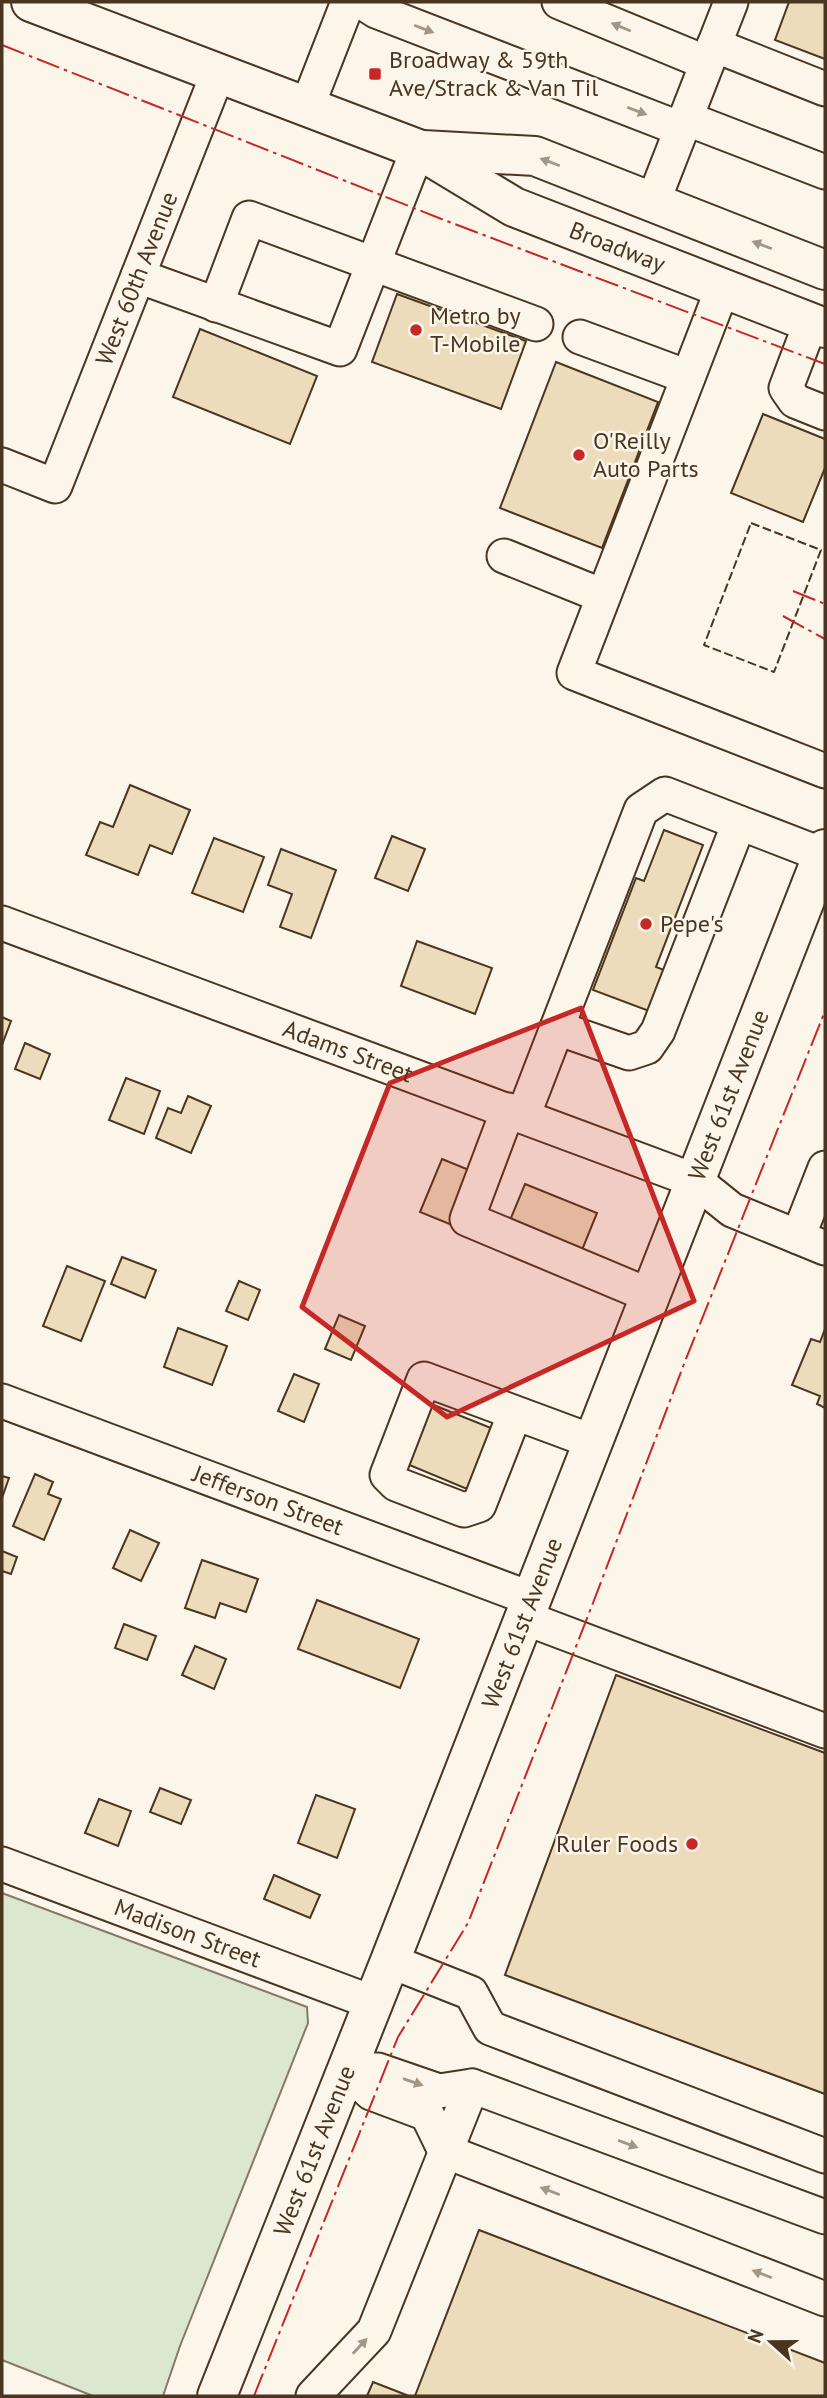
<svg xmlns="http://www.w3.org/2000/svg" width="827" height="2398" font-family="'PT Sans',sans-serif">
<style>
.green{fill:#dce7d0;stroke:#887966;stroke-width:2}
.building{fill:#ecdcbc;stroke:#4a3520;stroke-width:2}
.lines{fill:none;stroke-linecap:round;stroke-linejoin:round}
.minor-casing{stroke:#4a3520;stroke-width:37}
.major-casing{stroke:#4a3520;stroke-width:42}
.minor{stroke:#fbf6e9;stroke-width:33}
.major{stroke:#fbf6e9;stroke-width:38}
.fence{stroke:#4a3520;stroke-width:2;stroke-dasharray:9 3.5;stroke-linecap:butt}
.power{stroke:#c62828;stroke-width:2;stroke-dasharray:24 5 3.5 5;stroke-linecap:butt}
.oneway{fill:#a29684}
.marked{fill:#c62828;fill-opacity:0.2;stroke:#c62828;stroke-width:5;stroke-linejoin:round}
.poi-dot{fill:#c62828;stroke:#fbf6e9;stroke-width:2.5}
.labels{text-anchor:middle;stroke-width:5;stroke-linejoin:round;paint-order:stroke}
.poi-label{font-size:24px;fill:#4a3520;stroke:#fbf6e9;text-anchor:start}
.street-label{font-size:24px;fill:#4a3520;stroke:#fbf6e9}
</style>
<rect width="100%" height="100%" fill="#fbf6e9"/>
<!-- green -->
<polygon class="green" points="2,1893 307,2007 308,2023 180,2346 163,2396 93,2396 2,2360"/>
<!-- building -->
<g class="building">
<polygon points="789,2 825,2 825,59 775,40"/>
<polygon points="397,294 526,341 501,409 372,362"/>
<polygon points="200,329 317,376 290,444 173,397"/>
<polygon points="556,362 658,402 602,548 500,508"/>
<polygon points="763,414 825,439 825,468 803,522 731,493"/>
<polygon points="130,785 190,810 172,854 150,845 138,875 86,855 100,822 113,827"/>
<polygon points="664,830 703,845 656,967 664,970 649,1011 593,990 636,878 644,881"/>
<polygon points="392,836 425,849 408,891 375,878"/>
<polygon points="214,838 264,857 243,912 192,893"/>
<polygon points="281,849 336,870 311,938 280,927 292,894 268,885"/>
<polygon points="417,941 492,968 475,1014 401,986"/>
<polygon points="2,1017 11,1021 2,1045"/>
<polygon points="25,1043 50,1054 40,1079 15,1069"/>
<polygon points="126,1078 160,1091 144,1134 109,1120"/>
<polygon points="188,1096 211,1106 191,1153 156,1138 168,1108 181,1113"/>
<polygon points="442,1159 474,1172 452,1225 420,1212"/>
<polygon points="525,1184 597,1213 580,1255 508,1225"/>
<polygon points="122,1257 156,1270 145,1298 111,1284"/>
<polygon points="67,1266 105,1281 81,1341 43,1326"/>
<polygon points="239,1281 260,1290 248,1320 226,1311"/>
<polygon points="339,1315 365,1326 351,1360 325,1349"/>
<polygon points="178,1328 227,1346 212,1385 164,1367"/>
<polygon points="825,1329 825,1408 817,1404 820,1396 792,1385 811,1339 820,1342"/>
<polygon points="294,1374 319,1384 304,1422 278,1411"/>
<polygon points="431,1404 501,1432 480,1483 471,1479 467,1489 407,1464"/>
<polygon points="35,1474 53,1482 48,1494 61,1499 44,1540 13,1526"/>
<polygon points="2,1476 9,1478 2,1498"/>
<polygon points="130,1530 159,1543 141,1581 113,1568"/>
<polygon points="2,1551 17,1557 11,1574 2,1571"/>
<polygon points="202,1560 258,1579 246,1612 220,1603 215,1618 185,1608"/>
<polygon points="317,1600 419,1639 400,1688 298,1649"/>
<polygon points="124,1624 156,1636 147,1660 115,1648"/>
<polygon points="195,1646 226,1659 214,1689 182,1675"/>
<polygon points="616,1675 825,1753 825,2094 505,1975"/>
<polygon points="160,1788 191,1800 181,1824 150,1812"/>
<polygon points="316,1795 355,1809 337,1858 298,1843"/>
<polygon points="99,1799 131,1811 118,1846 85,1833"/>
<polygon points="274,1875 320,1895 310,1918 264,1899"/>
<polygon points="479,2230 825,2363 825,2396 415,2396"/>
<polygon points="373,2382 409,2396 367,2396"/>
</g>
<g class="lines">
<!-- minor casing -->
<g class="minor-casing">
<g id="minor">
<polyline points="362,2 376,11 681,129"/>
<polyline points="559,2 707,63"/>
<polyline points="714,45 825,89"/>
<polyline points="307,107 348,2"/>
<polyline points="685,118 825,172"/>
<polyline points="653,202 731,2"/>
<polyline points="138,276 340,349 418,149"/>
<polyline points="723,287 574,673 825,771"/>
<polyline points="216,305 249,218 536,324"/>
<polyline points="811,322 786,388 795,401 825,413"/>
<polyline points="580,337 688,377"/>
<path id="s1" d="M2 465 55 486 218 73"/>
<polyline points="504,556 603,596"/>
<path id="s2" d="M2 923 696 1181 732 1210 825 1248"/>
<polyline points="557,1028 629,1053 647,1047 658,1031 739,823"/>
<polyline points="508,1110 467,1219 651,1296"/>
<polyline points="523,1116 641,810 665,794 823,855"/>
<polyline points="798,1237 825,1168"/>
<path id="s3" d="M2 1401 532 1599"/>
<polyline points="515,1413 479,1505 464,1510 396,1484 387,1475 424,1379 594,1442"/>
<polyline points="525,1618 825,1731"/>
<path id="s4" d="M2 1864 374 2003"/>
<polyline points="390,1961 471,1993 490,2028 825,2156"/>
<polyline points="347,2070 371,2093 427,2114 445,2151 825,2299"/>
<polyline points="347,2070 378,2070 439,2091 472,2086 825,2217"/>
<polyline points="313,2396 374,2331 472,2086"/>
</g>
</g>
<!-- major casing -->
<g class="major-casing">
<g id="major">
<path id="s5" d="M31 2 418 149 514 207 825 328"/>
<polyline points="423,150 535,156 825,270"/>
<path id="s6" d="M217 2396 390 1961 825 849"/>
</g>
</g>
<!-- minor -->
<use href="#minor" class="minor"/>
<!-- major -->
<use href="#major" class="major"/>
<!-- fence -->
<polygon class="fence" points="751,523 821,550 774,672 704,645"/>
<!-- power -->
<g class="power">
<polyline points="2,45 444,220 825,364"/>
<polyline points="793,591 825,604"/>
<polyline points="783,616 825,639"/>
<polyline points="254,2396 398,2037 468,1923 593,1603 684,1364 825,1011"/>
</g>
</g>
<!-- one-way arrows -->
<defs><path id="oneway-solid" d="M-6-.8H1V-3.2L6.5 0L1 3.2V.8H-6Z" transform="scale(1.75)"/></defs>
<g class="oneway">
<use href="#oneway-solid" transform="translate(621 27) rotate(-158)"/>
<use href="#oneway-solid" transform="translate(424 29) rotate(21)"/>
<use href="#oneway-solid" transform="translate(637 111) rotate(21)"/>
<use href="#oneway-solid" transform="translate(550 162) rotate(-159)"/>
<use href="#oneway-solid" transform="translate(762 245) rotate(-159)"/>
<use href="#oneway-solid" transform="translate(413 2082) rotate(19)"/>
<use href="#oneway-solid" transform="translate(628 2144) rotate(20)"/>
<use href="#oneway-solid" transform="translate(550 2191) rotate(-159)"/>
<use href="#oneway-solid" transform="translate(762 2274) rotate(-159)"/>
<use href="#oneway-solid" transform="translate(360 2346) rotate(-47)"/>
</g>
<!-- marked area -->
<path class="marked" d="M581 1008 694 1301 447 1417 302 1307 390 1083Z"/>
<!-- markers -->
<g class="poi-dot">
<rect x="368" y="67" width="14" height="14" rx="3.5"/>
<circle cx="416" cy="330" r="7"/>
<circle cx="579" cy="455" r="7"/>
<circle cx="646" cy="924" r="7"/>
<circle cx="692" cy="1844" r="7"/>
</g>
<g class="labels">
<!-- poi labels -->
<g class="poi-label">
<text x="389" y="68">Broadway &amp; 59th<tspan x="389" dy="28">Ave/Strack &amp; Van Til</tspan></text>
<text x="430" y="324">Metro by<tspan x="430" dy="28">T-Mobile</tspan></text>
<text x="593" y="449">O'Reilly<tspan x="593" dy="28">Auto Parts</tspan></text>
<text x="660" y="932">Pepe's</text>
<text x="678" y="1852" text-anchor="end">Ruler Foods</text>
</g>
<!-- street labels -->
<g class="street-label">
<text dy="8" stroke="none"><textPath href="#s5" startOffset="637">Broadway</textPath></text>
<text dy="8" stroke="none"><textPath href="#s1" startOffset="280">West 60th Avenue</textPath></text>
<text dy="8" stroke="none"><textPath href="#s2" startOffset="369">Adams Street</textPath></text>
<text dy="8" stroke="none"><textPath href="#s6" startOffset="1398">West 61st Avenue</textPath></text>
<text dy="8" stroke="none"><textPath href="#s3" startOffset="284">Jefferson Street</textPath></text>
<text dy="8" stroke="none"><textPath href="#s6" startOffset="831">West 61st Avenue</textPath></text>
<text dy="8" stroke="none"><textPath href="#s4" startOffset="198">Madison Street</textPath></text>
<text dy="8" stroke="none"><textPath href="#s6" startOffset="264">West 61st Avenue</textPath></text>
</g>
</g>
<!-- border -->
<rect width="827" height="2398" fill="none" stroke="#4a3520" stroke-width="7"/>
<!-- north arrow -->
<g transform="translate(771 2342) rotate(291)" stroke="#fbf6e9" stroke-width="5" paint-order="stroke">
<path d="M0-5L12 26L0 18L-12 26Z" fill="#4a3520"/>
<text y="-10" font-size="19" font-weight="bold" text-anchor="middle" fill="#4a3520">N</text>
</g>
</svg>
